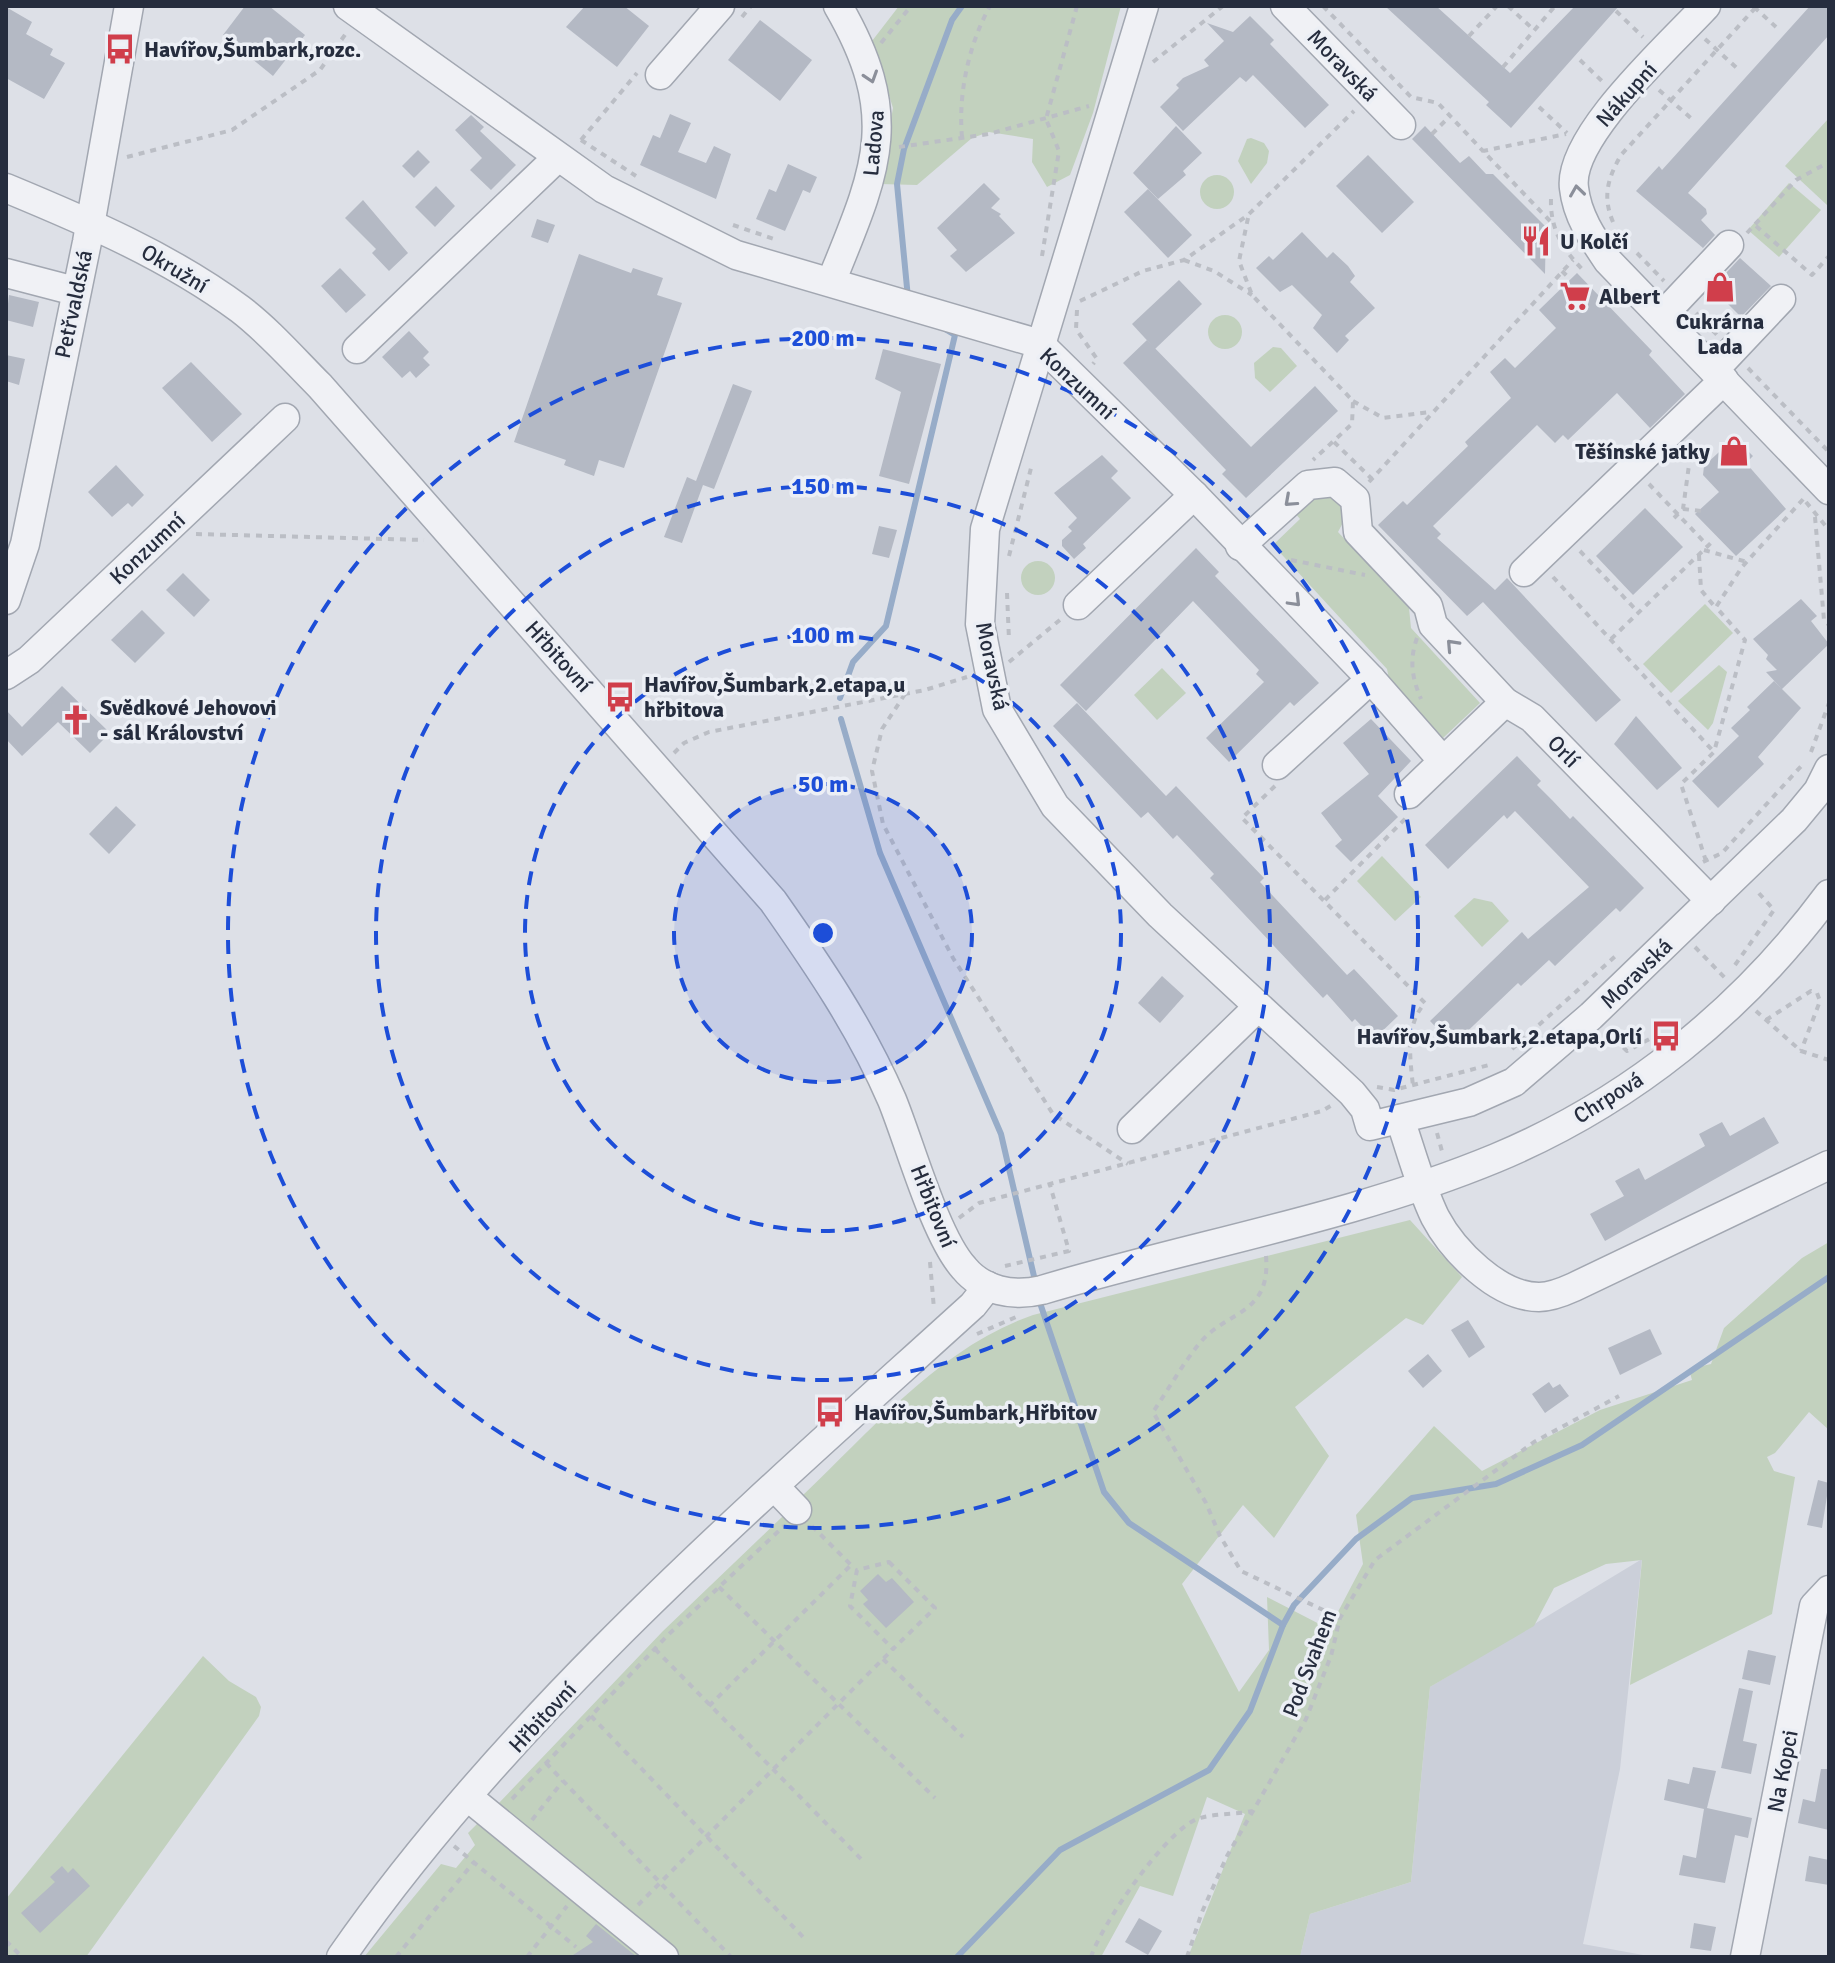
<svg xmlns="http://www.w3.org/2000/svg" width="1835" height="1963" font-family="Signika,sans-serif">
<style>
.built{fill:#cbcfd9}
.green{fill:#c2d1be}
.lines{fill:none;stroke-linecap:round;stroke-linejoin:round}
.stream{stroke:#97acc8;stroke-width:6}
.building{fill:#b4b9c4}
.minor-casing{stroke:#a2a7b1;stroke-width:31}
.path{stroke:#bbbec5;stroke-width:4;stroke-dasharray:6 6;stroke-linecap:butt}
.minor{stroke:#f0f1f5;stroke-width:28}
.oneway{stroke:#8b8f9a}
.ring{fill:none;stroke:#1d4ed8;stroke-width:4;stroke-dasharray:14 10}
.labels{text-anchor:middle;stroke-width:7;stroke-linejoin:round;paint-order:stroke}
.poi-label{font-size:22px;font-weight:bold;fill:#262d3e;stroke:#eceff5;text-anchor:start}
.street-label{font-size:22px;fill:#262d3e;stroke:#eceff5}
.centre{fill:#1d4ed8;stroke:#eceff5;stroke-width:4}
.ring-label{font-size:24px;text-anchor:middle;font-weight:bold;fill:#1d4ed8;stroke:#eceff5;stroke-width:7;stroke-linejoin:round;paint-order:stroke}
</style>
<rect width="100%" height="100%" fill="#dde0e7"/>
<!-- built -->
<polygon class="built" points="1642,1559 1620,1769 1583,1944 1654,1957 1300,1957 1310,1914 1411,1882 1430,1687"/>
<!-- green -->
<g class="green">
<polygon points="899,6 1121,6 1093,113 1070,175 1047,187 1032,162 1033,139 989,132 972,138 917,185 880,184 893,108 872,41"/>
<polygon points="1829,118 1829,202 1827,205 1785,166"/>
<polygon points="1251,138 1264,143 1269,151 1267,163 1251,184 1238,161 1247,139"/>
<circle cx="1217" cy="192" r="17"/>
<polygon points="1789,183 1821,210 1779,257 1748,230"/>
<circle cx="1225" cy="332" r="17"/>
<polygon points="1273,347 1281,348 1297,366 1270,392 1255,378 1254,363"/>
<polygon points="1329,491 1348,513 1338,532 1409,608 1411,628 1480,703 1443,738 1390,684 1387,669 1273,545 1300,519 1295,513 1316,494"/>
<circle cx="1038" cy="578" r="17"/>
<polygon points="1705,604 1733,633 1671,693 1643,664"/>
<polygon points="1719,665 1727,672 1713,723 1708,730 1678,701"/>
<polygon points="1162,668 1186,693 1157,720 1134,695"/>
<polygon points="1382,856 1421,897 1395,921 1357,881"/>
<polygon points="1474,898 1492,902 1509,921 1482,947 1454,916"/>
<path d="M1410 1220 1462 1277 1423 1325 1406 1318 1295 1407 1329 1456 1274 1538 1243 1505 1182 1584 1239 1692 1269 1650 1267 1597 1329 1629 1363 1564 1356 1515 1434 1426 1482 1471 1600 1410 1692 1380 1689 1369 1711 1364 1724 1328 1802 1258 1829 1242V1430L1809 1412 1775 1453 1767 1457 1774 1471 1795 1477 1772 1614 1630 1685 1642 1560 1606 1564 1554 1588 1534 1626 1430 1687 1411 1882 1310 1914 1300 1957H1188L1245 1814 1207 1797 1173 1896 1140 1886 1101 1957H364L441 1864 456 1868 475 1845 468 1833 477 1824 490 1823 498 1804 663 1631 782 1517 790 1516 802 1496C873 1429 939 1348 1033 1315Z"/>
<polygon points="203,1656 229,1681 256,1697 261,1707 259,1716 86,1957 6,1957 6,1899"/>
</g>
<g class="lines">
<!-- stream -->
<g class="stream">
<polyline points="908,298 897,184 904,149 952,20 962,6"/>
<polyline points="840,698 853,662 886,626 955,335 945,329"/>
<polyline points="841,719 880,853 1001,1134 1036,1285"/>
<polyline points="1039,1300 1104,1492 1129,1523 1283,1625"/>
<polyline points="957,1957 1060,1850 1209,1770 1250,1711 1283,1625 1294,1605 1356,1539 1412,1498 1496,1484 1582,1445 1829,1277"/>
</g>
</g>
<!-- building -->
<g class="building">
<polygon points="245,6 269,6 305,35 273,76 223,35"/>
<polygon points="585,6 624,6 649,26 617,67 566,27"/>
<polygon points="1385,6 1436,6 1510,73 1575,6 1619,6 1511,128 1486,105 1489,102"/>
<polygon points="1810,6 1829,6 1829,35 1688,193 1706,209 1707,214 1701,220 1715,235 1703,248 1636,191 1659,166 1662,170"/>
<polygon points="6,7 32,22 26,34 53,49 50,55 65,63 44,99 6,78"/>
<polygon points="1250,16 1274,40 1270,44 1329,105 1305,128 1253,75 1246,82 1240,77 1183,131 1160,107 1179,88 1176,85 1183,78 1209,66 1204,60 1224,41 1207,23 1233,32"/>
<polygon points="760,20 812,60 780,101 728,60"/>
<polygon points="670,114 691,123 678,152 706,163 714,146 731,154 716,199 640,165 653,135 660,138"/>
<polygon points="471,115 484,127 480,131 516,165 491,190 470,170 482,158 455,130"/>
<polygon points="1176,126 1202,153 1183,171 1186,175 1158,199 1133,173"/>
<polygon points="1425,126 1460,163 1469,156 1486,174 1493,174 1546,227 1545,274 1412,139"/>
<polygon points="418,150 430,162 414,178 402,166"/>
<polygon points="1368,155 1414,202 1382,233 1336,186"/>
<polygon points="788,164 817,177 810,193 803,190 785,231 756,219 769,189 776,192"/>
<polygon points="984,183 1000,199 991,208 1001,214 999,216 1015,233 966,272 950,256 957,250 937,228"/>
<polygon points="436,186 455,206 435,227 415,207"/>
<polygon points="1148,189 1192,235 1168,258 1124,212"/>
<polygon points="363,200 408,253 389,271 372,253 376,249 345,218"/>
<polygon points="537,219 555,225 548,243 531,237"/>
<polygon points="1302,232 1327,258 1333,252 1348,266 1355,276 1350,282 1375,308 1345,336 1349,340 1337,353 1313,328 1322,315 1292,285 1280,292 1256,268 1269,256 1273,260"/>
<polygon points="579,254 631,273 633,268 663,278 657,295 682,303 624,468 599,460 594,476 564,465 566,460 514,442"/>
<polygon points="1740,258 1771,286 1741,317 1712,288"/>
<polygon points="340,268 366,295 346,313 321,286"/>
<polygon points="1577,273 1652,351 1649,355 1685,394 1650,428 1617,393 1568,440 1563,435 1555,443 1537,425 1433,526 1441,534 1437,538 1495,590 1507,578 1621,700 1596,722 1483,602 1467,616 1378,525 1403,501 1407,505 1468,446 1465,442 1511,398 1490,372 1505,358 1515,368 1556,328 1539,310"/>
<polygon points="1179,280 1202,304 1155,349 1132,324"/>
<polygon points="9,295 39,302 33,327 6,320"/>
<polygon points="409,331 429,352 423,358 430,365 416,378 410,371 402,378 382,357"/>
<polygon points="1147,340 1251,447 1315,386 1338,411 1246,498 1222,474 1226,470 1123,363"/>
<polygon points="883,349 941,364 909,484 879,476 901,392 875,379"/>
<polygon points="6,355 25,359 19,385 6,381"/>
<polygon points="191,362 242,414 212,442 162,388"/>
<polygon points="733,384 752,391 714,489 703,485 682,543 664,537 687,477 696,481"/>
<polygon points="1732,440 1738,441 1753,456 1746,463 1786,509 1736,556 1695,514 1719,492 1703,475 1704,466"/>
<polygon points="1102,455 1118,471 1111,478 1131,498 1083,544 1086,548 1074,559 1062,546 1062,540 1072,531 1068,527 1077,518 1054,493"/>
<polygon points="116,465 144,495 132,507 128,503 112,517 88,492"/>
<polygon points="1645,508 1683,547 1633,595 1596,556"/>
<polygon points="879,526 897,530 889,558 872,554"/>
<polygon points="1196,548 1219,572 1215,576 1319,683 1294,706 1290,702 1229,762 1206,738 1264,682 1256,674 1259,670 1193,601 1086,711 1060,685"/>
<polygon points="183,573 210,600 194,617 166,590"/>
<polygon points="1801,599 1817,616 1811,621 1829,644 1782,689 1801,708 1758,757 1764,764 1718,808 1692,781 1739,736 1731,728 1750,710 1747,707 1774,681 1782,689 1766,672 1777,670 1766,659 1768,655 1753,639"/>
<polygon points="142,610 165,633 135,663 111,640"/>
<polygon points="62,686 110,733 90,753 58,722 22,756 6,739 6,710 22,727"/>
<polygon points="1077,703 1166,796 1176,786 1264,878 1260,882 1347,975 1354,969 1398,1016 1374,1039 1355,1019 1352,1022 1327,994 1323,998 1210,878 1214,874 1177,835 1173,839 1148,812 1141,818 1053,726"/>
<polygon points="1636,716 1682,768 1657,790 1614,744"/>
<polygon points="1371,719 1411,761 1378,796 1398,817 1351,862 1335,846 1342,840 1321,813 1369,774 1343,743"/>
<polygon points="1517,756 1541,781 1537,785 1552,800 1570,819 1573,816 1644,888 1620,912 1616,908 1555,966 1549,960 1521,986 1518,983 1453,1045 1430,1021 1522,932 1528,939 1589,887 1515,811 1507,819 1504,815 1448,869 1425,845"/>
<polygon points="116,806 136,825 109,854 89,834"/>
<polygon points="1162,976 1184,996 1160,1023 1138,1003"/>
<polygon points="1764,1117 1779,1143 1605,1241 1590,1214 1624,1196 1615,1181 1639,1168 1645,1180 1705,1146 1699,1134 1722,1122 1730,1136"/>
<polygon points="1468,1320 1485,1347 1469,1358 1451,1330"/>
<polygon points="1650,1329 1662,1354 1620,1375 1608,1348"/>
<polygon points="1428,1354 1442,1371 1423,1388 1408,1371"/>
<polygon points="1549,1382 1553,1388 1560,1384 1569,1396 1545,1413 1532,1394"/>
<polygon points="1818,1480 1829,1483 1822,1528 1807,1525"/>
<polygon points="878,1574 886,1582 892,1578 914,1602 886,1628 863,1604 868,1600 860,1591"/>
<polygon points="1748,1650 1776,1656 1770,1685 1742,1679"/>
<polygon points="1739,1688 1753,1691 1743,1741 1757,1744 1751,1774 1721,1768"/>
<polygon points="1693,1767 1716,1771 1707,1808 1752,1818 1748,1838 1735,1835 1725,1883 1679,1875 1683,1855 1696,1858 1704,1809 1664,1800 1668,1779 1689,1784"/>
<polygon points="1821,1769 1829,1769 1829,1830 1798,1823 1803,1799 1815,1802"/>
<polygon points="1809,1856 1829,1860 1829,1885 1805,1881"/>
<polygon points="62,1866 68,1873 73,1868 90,1886 40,1933 21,1913 55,1882 50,1877"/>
<polygon points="1139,1918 1162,1931 1148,1955 1125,1942"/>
<polygon points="1694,1923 1716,1927 1711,1951 1690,1948"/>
<polygon points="596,1924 637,1957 570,1957 593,1942 586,1936"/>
</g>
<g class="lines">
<!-- minor casing -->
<g class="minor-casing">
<g id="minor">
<polyline points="348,6 604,189 736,255 1040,344 1194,495 1371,679 1443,761"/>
<polyline points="1144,6 985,529 980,624 997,709 1055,806 1160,915 1352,1093 1365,1109 1370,1126 1469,1102 1514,1082 1591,1016 1794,820 1818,791 1829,769"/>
<polyline points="1285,6 1401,125"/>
<path d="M1706 6C1671 44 1567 137 1574 188 1577 216 1593 239 1608 261L1829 490"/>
<polyline points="660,75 720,6"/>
<path d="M6 188C88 222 168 256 240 309 269 331 294 360 320 386L773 901C818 965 861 1028 892 1100 910 1144 935 1236 964 1268 983 1291 1013 1297 1042 1290 1192 1245 1351 1218 1496 1158 1630 1102 1743 1010 1829 894"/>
<polyline points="6,273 75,291"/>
<path d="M831 282C876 171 903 118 838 6"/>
<polyline points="1662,316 1729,245"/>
<polyline points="357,349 557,158"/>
<polyline points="1714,370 1781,299"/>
<polyline points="1240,546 1308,485 1335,482 1355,499 1358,532 1428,606 1433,625 1505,702 1532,718 1711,901"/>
<polyline points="1524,572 1724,380"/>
<polyline points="6,600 25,544 87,242 129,6"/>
<polyline points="1078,605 1194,495"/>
<polyline points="6,675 29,660 285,418"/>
<polyline points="1277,765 1371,679"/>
<polyline points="1409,794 1505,702"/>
<path d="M1400 1119C1411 1151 1420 1186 1435 1217 1453 1251 1498 1297 1539 1297 1551 1297 1563 1292 1574 1287L1829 1165"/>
<polyline points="1132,1129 1258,1007"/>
<polyline points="775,1487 797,1510"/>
<polyline points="468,1797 664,1957"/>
<path d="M341 1957C511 1713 754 1504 973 1305L988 1286"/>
<polyline points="1745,1957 1814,1606 1829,1590"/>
</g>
</g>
<!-- path -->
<g class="path">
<polyline points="1323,6 1411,97 1438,103 1483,151"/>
<polyline points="1508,6 1534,30"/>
<polyline points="1754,7 1776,27"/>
<polyline points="1616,11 1643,37"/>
<polyline points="742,17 751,6"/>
<polyline points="1469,36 1497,6"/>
<polyline points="1705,39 1739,70"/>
<polyline points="881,43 911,6"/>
<polyline points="1580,60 1604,83"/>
<polyline points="1153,62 1223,6"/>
<polyline points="1503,67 1555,6"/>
<polyline points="1659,90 1693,120"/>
<polyline points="1539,107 1567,133"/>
<polyline points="1432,134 1450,116"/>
<path d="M962 137C958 93 969 44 990 6"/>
<polyline points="581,140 636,176"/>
<polyline points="581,140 637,73"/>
<polyline points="899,147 989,134 1089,106"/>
<polyline points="127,157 232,130 320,70 347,32"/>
<path d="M1551 199C1550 229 1563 250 1584 271"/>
<polyline points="1248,218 1239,261 1252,295 1353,401 1352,424 1313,460"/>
<polyline points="1550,221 1483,151 1566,134"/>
<path d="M1613 222C1602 196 1608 178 1621 155L1757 6"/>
<polyline points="733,225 774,239"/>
<polyline points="1756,226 1812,275 1829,256"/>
<polyline points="1747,233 1796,180 1829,162"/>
<polyline points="1637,253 1664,281"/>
<polyline points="1042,256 1059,151 1046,119 1077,6"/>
<polyline points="1184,260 1214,271 1252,295"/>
<polyline points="1562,271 1570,279"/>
<polyline points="1080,301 1143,271 1184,260 1248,215 1354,111"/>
<polyline points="1077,310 1076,329 1097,359 1093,364"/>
<polyline points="1696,313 1717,335"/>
<polyline points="1748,368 1829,452"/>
<polyline points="1353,401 1383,418 1430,412"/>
<polyline points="1334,442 1372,479"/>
<polyline points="1369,482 1573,260"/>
<polyline points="1649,484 1708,546"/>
<polyline points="1806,502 1829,530"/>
<polyline points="1683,509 1702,511"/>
<polyline points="1815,517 1824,620 1829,625"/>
<polyline points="1674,518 1683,509 1692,443"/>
<polyline points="196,534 424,540"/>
<polyline points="1704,550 1747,562"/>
<polyline points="1580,551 1639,613"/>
<polyline points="1699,555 1701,590 1715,607"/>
<polyline points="1009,556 1032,464"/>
<polyline points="1291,560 1365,575"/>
<polyline points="1553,577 1714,752"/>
<polyline points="1007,593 1009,640"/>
<path d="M1417 638C1409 660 1412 678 1421 699"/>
<polyline points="1611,639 1714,540"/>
<polyline points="1009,662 1061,619"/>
<polyline points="905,694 882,729 872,771 883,824 953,958 1053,1114 1128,1164"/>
<polyline points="1811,752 1829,703"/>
<polyline points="674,753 684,743 709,732 925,690 967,677"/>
<path d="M1275 786 1242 818 1425 1003C1405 1025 1410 1058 1413 1086"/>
<polyline points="1706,861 1681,784 1714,752 1745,640 1716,607 1742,567 1806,496"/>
<polyline points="1703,862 1722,853 1804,763"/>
<polyline points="1325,900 1407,817"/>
<polyline points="1695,947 1725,978"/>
<polyline points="1735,965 1774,910 1756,890"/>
<polyline points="1756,1011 1801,1051 1829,1060"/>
<polyline points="1766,1020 1811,991 1817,993 1820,1001 1801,1051"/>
<polyline points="1606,1031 1627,1051 1657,1035"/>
<polyline points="1512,1049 1619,953"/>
<polyline points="1377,1087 1394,1090 1489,1065"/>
<polyline points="1437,1133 1443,1155"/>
<polyline points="959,1218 979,1203 1322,1111 1332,1105"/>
<path d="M1266 1256C1271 1316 1226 1310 1199 1344 1182 1365 1168 1390 1153 1412L1206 1503 1220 1536 1241 1571 1340 1618"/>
<polyline points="930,1262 934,1309"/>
<polyline points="1005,1266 1069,1251 1050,1185"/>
<polyline points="977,1334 1016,1317"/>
<polyline points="812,1526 851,1565"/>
<polygon points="889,1562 935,1608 893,1649 850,1606 857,1570"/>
<polyline points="719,1587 935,1798"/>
<polyline points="655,1649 865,1863"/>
<polyline points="883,1659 963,1737"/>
<polyline points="709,1706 851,1565"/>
<polyline points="591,1716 805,1939"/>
<polyline points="546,1763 731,1957"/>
<polyline points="512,1799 668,1635 784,1526"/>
<polyline points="532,1820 563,1781"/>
<polyline points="454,1846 576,1947"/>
<polyline points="638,1905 893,1649"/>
<polyline points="6,1941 22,1957"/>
<polyline points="396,1957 474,1862"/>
<polyline points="527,1957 567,1906"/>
<path d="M1091 1957C1101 1925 1166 1831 1197 1819 1214 1813 1234 1815 1252 1811"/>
<polyline points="1187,1957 1202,1912 1227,1856 1306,1719 1331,1656 1340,1618 1375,1560 1534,1442 1619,1396"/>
</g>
<!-- minor -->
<use href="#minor" class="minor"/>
</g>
<!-- one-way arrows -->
<defs><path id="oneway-chevron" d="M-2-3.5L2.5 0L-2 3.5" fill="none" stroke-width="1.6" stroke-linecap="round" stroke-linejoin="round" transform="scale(2)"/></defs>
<g class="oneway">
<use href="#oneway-chevron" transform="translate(871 77) rotate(72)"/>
<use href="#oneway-chevron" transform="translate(1577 191) rotate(-98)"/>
<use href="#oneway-chevron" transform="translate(1290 501) rotate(138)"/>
<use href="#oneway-chevron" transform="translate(1295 601) rotate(46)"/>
<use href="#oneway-chevron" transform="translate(1452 645) rotate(-133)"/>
</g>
<!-- distance rings -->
<circle cx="823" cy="933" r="149" fill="#1d4ed8" fill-opacity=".12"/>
<g class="ring">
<circle cx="823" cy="933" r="149"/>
<circle cx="823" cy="933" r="298"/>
<circle cx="823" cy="933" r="447"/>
<circle cx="823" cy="933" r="595"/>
</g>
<!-- icons -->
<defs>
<g id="bus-bare" transform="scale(2.4)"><path d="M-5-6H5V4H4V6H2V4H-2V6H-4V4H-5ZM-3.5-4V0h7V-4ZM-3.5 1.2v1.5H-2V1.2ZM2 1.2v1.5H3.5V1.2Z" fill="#d03e4b" stroke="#eceff5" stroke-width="2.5" paint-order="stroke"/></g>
<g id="restaurant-bare" transform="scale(2.4)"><path d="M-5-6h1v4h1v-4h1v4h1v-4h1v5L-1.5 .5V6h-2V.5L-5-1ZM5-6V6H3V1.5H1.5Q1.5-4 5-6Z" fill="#d03e4b" stroke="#eceff5" stroke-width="2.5" paint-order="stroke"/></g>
<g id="shop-bare" transform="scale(2.4)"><path d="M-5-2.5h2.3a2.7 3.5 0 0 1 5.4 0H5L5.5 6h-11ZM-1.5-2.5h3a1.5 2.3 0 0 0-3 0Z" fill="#d03e4b" stroke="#eceff5" stroke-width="2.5" paint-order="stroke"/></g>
<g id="supermarket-bare" transform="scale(2.4)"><path d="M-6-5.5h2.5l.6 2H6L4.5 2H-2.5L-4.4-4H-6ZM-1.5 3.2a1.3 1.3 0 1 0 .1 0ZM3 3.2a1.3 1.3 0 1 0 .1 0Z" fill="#d03e4b" stroke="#eceff5" stroke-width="2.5" paint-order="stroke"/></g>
<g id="church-bare" transform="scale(2.4)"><path d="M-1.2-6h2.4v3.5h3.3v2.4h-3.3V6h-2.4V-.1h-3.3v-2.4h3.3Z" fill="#d03e4b" stroke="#eceff5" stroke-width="2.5" paint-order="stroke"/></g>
</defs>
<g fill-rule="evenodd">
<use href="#bus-bare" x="120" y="49"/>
<use href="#restaurant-bare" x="1536" y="241"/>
<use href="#shop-bare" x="1720" y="287"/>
<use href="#supermarket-bare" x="1575" y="296"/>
<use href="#shop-bare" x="1734" y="451"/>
<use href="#bus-bare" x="620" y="697"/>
<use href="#church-bare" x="76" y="720"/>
<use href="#bus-bare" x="1666" y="1036"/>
<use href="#bus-bare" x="830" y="1412"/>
</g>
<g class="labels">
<!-- poi labels -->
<g class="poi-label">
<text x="144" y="57">Havířov,Šumbark,rozc.</text>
<text x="1560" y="249">U Kolčí</text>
<text x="1599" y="304">Albert</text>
<text x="1720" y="329" text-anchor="middle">Cukrárna<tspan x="1720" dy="25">Lada</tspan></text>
<text x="1710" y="459" text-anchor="end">Těšínské jatky</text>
<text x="644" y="692">Havířov,Šumbark,2.etapa,u<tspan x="644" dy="25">hřbitova</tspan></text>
<text x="100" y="715">Svědkové Jehovovi<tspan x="100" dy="25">- sál Království</tspan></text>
<text x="1642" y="1044" text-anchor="end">Havířov,Šumbark,2.etapa,Orlí</text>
<text x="854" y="1420">Havířov,Šumbark,Hřbitov</text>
</g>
<!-- street labels -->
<g class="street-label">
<text transform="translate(1343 65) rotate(46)" y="8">Moravská</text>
<text transform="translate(1626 94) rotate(-48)" y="8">Nákupní</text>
<text transform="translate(873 143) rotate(-85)" y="8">Ladova</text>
<text transform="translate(175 268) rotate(31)" y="8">Okružní</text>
<text transform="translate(73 304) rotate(-78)" y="8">Petřvaldská</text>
<text transform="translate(1078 383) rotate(43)" y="8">Konzumní</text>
<text transform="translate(147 548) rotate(-43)" y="8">Konzumní</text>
<text transform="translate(559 656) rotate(48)" y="8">Hřbitovní</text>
<text transform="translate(993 666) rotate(78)" y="8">Moravská</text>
<text transform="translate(1564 751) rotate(46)" y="8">Orlí</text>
<text transform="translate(1636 973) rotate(-44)" y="8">Moravská</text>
<text transform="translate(1608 1097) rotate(-32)" y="8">Chrpová</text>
<text transform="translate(934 1206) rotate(68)" y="8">Hřbitovní</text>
<text transform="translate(1309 1663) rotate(-69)" y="8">Pod Svahem</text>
<text transform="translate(542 1717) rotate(-47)" y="8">Hřbitovní</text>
<text transform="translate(1782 1771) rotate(-79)" y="8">Na Kopci</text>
</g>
</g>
<circle cx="823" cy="933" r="12" class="centre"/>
<g class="ring-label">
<text x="823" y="346">200 m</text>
<text x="823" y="494">150 m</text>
<text x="823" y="643">100 m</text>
<text x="823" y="792">50 m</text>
</g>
<!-- border -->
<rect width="1835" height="1963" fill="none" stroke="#262d3e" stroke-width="16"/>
</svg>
